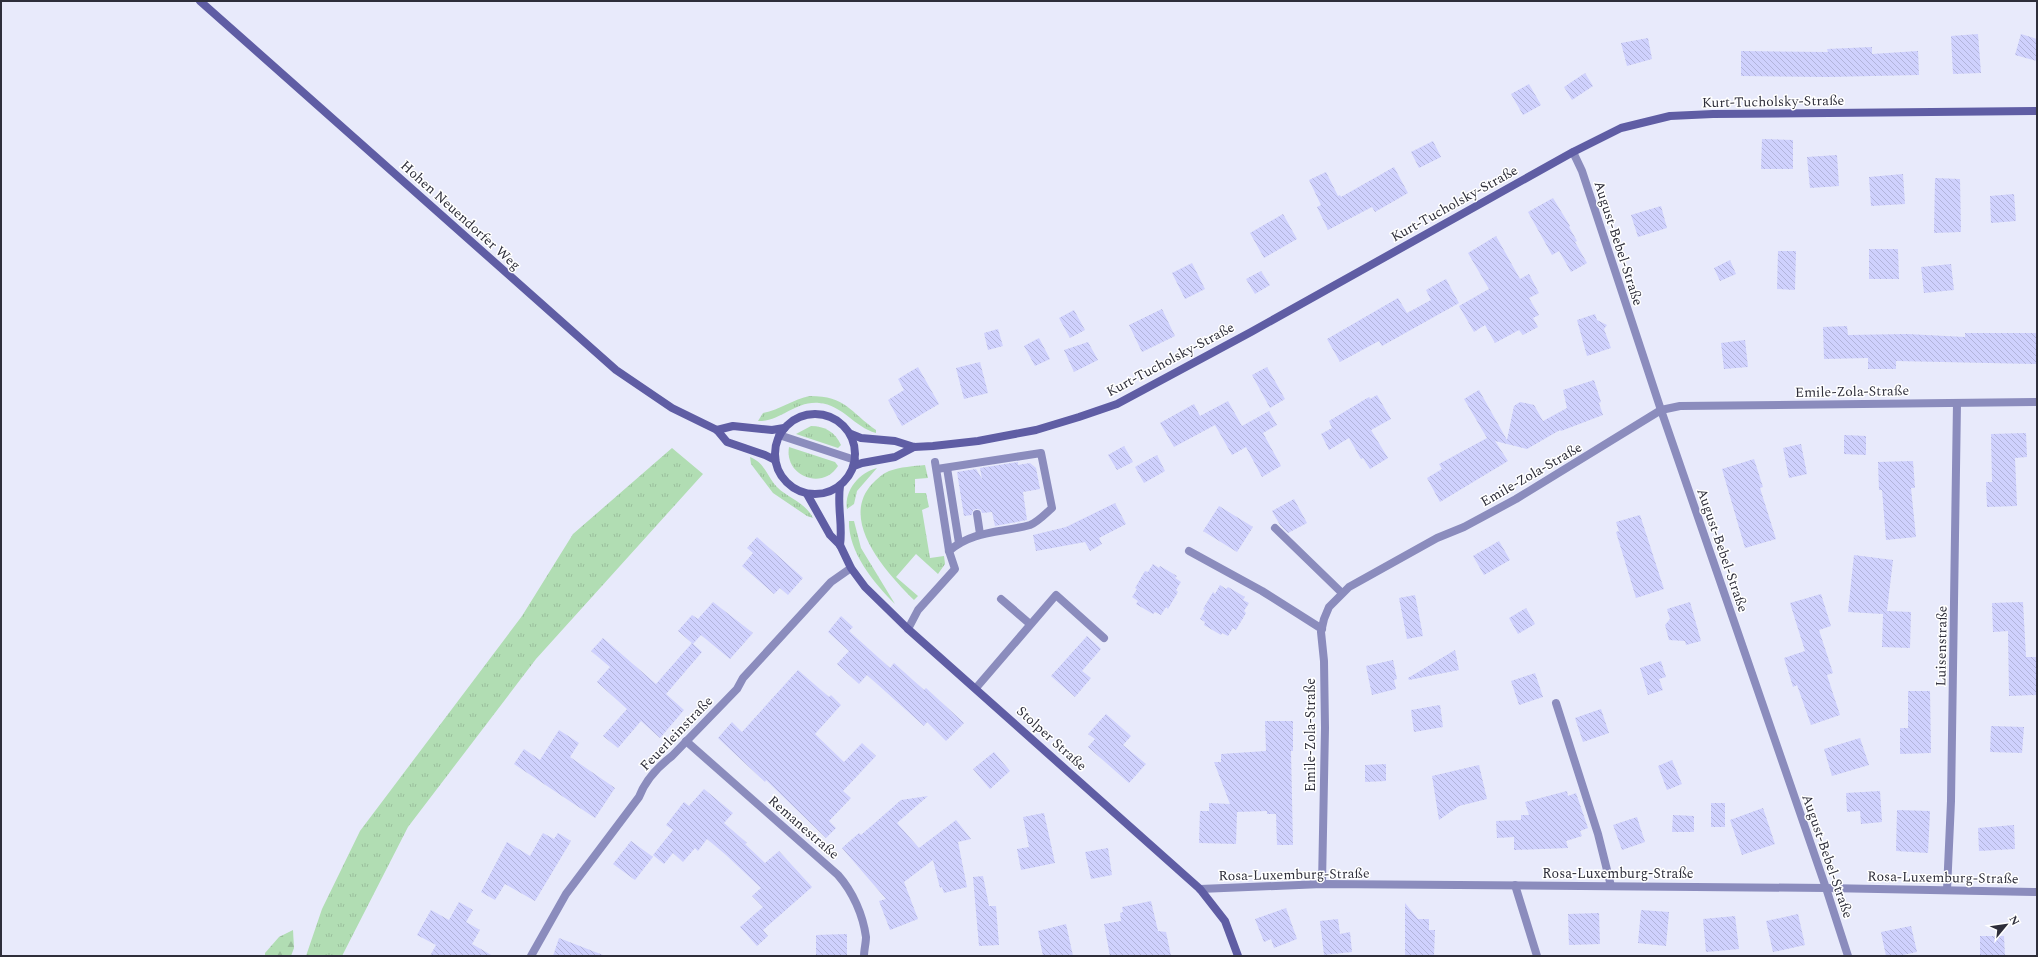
<svg xmlns="http://www.w3.org/2000/svg" width="2038" height="957" font-family="Spectral,serif">
<style>
.grass{fill:url(#grass-tufts)}
.forest{fill:url(#forest-firs)}
.building{fill:url(#building-back-hatch)}
.lines{fill:none;stroke-linecap:round;stroke-linejoin:round}
.lane{stroke:#8b8cbd;stroke-width:8}
.street{stroke:#8b8cbd;stroke-width:8}
.secondary{stroke:#5f5da4;stroke-width:8}
.labels{text-anchor:middle;stroke-width:3;stroke-linejoin:round;paint-order:stroke}
.street-label{font-size:14px;fill:#2e2e3a;stroke:#fff}
</style>
<defs>
<pattern id="grass-tufts" width="24" height="20" patternUnits="userSpaceOnUse"><rect width="24" height="20" fill="#b1ddb3"/><path d="M3 7l-1-3M5 7V3M7 7l1-3M15 17l-1-3M17 17v-4M19 17l1-3" fill="none" stroke="#99be9b"/></pattern>
<pattern id="forest-firs" width="22" height="20" patternUnits="userSpaceOnUse"><rect width="22" height="20" fill="#b1ddb3"/><path d="M5 1l3.5 6h-7zM16 11l3.5 6h-7z" fill="#99be9b"/></pattern>
<pattern id="building-back-hatch" width="6" height="6" patternUnits="userSpaceOnUse"><rect width="6" height="6" fill="#cfd1fd"/><path d="M-1 5l2 2M0 0l6 6M5-1l2 2" fill="none" stroke="#b2b4da"/></pattern>
</defs>
<rect width="100%" height="100%" fill="#e8eafb"/>
<!-- grass -->
<g class="grass">
<path d="M810 396C846 396 850 412 876 430V433C854 427 843 405 819 403 794 401 781 422 758 421L763 413C780 410 793 399 810 396Z"/>
<path d="M811 426C825 426 835 432 841 445L838 448 796 434Z"/>
<path d="M789 447 835 462 838 466C822 491 784 476 789 447Z"/>
<polygon points="672,448 703,474 536,659 408,827 342,956 306,956 322,909 360,831 522,616 573,534"/>
<path d="M750 457C765 463 767 476 777 487 789 499 805 502 813 518L807 516 773 493 751 464Z"/>
<path d="M925 465 928 478 915 479V493H926L929 507 922 510 930 558 944 556 945 564 938 574 916 554 896 577 918 596 914 600C888 574 838 521 872 484 877 479 882 474 889 471 900 467 914 466 925 465Z"/>
<path d="M877 468 857 491 854 504 847 509C844 490 860 472 877 468Z"/>
<path d="M849 521H854L861 548 895 604C874 583 848 552 849 521Z"/>
</g>
<!-- forest -->
<polygon class="forest" points="293,930 294,948 291,956 265,956 265,953 279,937"/>
<!-- building -->
<g class="building">
<polygon points="1978,34 1981,73 1953,74 1951,36"/>
<polygon points="2021,34 2037,39 2037,61 2015,55"/>
<polygon points="1648,38 1652,59 1627,66 1621,43"/>
<polygon points="1872,47 1872,54 1918,51 1919,75 1828,77 1741,76 1741,51 1828,52 1827,49"/>
<polygon points="1585,73 1593,86 1572,100 1564,87"/>
<polygon points="1529,84 1541,105 1523,115 1511,94"/>
<polygon points="1762,139 1793,140 1793,169 1761,169"/>
<polygon points="1433,141 1441,157 1419,168 1411,152"/>
<polygon points="1837,155 1839,186 1810,188 1807,157"/>
<polygon points="1394,167 1408,193 1375,212 1372,207 1328,230 1317,207 1321,205 1309,180 1326,172 1338,196 1340,195 1341,197"/>
<polygon points="1903,174 1905,204 1871,206 1869,177"/>
<polygon points="1935,178 1960,179 1961,232 1934,233"/>
<polygon points="2014,194 2016,221 1991,223 1990,196"/>
<polygon points="1553,198 1570,226 1569,227 1577,241 1575,242 1587,263 1571,272 1559,251 1552,255 1528,212"/>
<polygon points="1661,206 1667,228 1638,237 1631,215"/>
<polygon points="1283,214 1297,239 1264,258 1250,233"/>
<polygon points="1496,236 1520,279 1529,274 1539,293 1529,298 1539,315 1533,318 1538,327 1523,335 1519,330 1495,343 1485,325 1474,332 1459,306 1489,289 1468,253"/>
<polygon points="1869,249 1898,249 1899,279 1869,279"/>
<polygon points="1778,251 1796,251 1795,290 1777,289"/>
<polygon points="1730,260 1736,274 1720,281 1714,268"/>
<polygon points="1192,263 1205,289 1185,299 1172,273"/>
<polygon points="1951,264 1954,290 1924,293 1921,267"/>
<polygon points="1261,271 1270,285 1255,294 1246,279"/>
<polygon points="1446,279 1459,303 1382,346 1379,341 1340,362 1327,339 1398,298 1407,313 1431,300 1426,290"/>
<polygon points="1162,309 1175,336 1142,352 1129,325"/>
<polygon points="1074,310 1085,330 1070,338 1059,318"/>
<polygon points="1595,314 1597,320 1607,325 1604,329 1611,348 1587,356 1577,320"/>
<polygon points="1847,326 1848,335 1907,334 1965,337 1965,333 2037,333 2037,364 1896,361 1896,369 1868,369 1868,358 1824,359 1823,327"/>
<polygon points="998,329 1003,346 988,350 984,333"/>
<polygon points="1039,338 1050,359 1035,366 1024,346"/>
<polygon points="1745,340 1748,367 1724,369 1721,343"/>
<polygon points="1088,342 1098,360 1074,372 1064,350"/>
<polygon points="980,362 988,393 964,399 956,368"/>
<polygon points="918,367 939,404 902,426 888,400 904,390 898,379"/>
<polygon points="1267,367 1285,399 1270,408 1252,375"/>
<polygon points="1594,380 1601,402 1599,403 1603,415 1561,431 1560,430 1527,449 1495,441 1508,461 1440,502 1427,478 1442,469 1439,464 1487,438 1464,399 1479,390 1507,440 1514,406 1520,402 1534,405 1543,421 1567,408 1563,390"/>
<polygon points="1377,395 1391,419 1371,430 1388,458 1370,469 1363,458 1361,459 1349,438 1329,450 1321,434 1332,428 1329,421 1369,397 1370,399"/>
<polygon points="1228,401 1242,426 1269,411 1277,425 1263,433 1281,466 1262,477 1246,447 1232,455 1215,425 1174,447 1160,423 1194,404 1200,416"/>
<polygon points="2026,433 2027,457 2015,458 2017,506 1987,507 1986,482 1992,482 1991,434"/>
<polygon points="1844,435 1866,436 1866,455 1844,454"/>
<polygon points="1801,444 1807,474 1789,478 1783,448"/>
<polygon points="1124,446 1133,462 1117,470 1108,455"/>
<polygon points="1157,455 1165,471 1144,483 1135,467"/>
<polygon points="1754,459 1763,487 1760,488 1776,539 1745,548 1722,469"/>
<polygon points="1913,461 1915,488 1911,488 1916,537 1886,540 1882,490 1879,490 1878,462"/>
<polygon points="1018,462 1018,465 1030,463 1036,468 1040,489 1023,492 1027,520 995,526 992,512 982,513 981,510 977,509 973,510 972,515 964,516 957,472 976,469 982,479 980,468"/>
<polygon points="1294,499 1307,523 1288,533 1280,525 1272,511"/>
<polygon points="1115,503 1126,524 1099,538 1102,544 1090,551 1085,542 1036,551 1033,535 1066,527"/>
<polygon points="1219,506 1253,527 1237,552 1203,531"/>
<polygon points="1640,515 1664,589 1636,598 1616,532 1619,531 1616,522"/>
<polygon points="757,537 803,578 788,595 780,588 774,594 742,566 753,553 747,548"/>
<polygon points="1499,541 1510,560 1484,575 1473,556"/>
<polygon points="1854,555 1893,560 1887,611 1911,612 1910,648 1882,647 1883,614 1848,612"/>
<polygon points="1153,564 1159,568 1160,566 1177,576 1175,578 1181,582 1176,590 1178,592 1168,609 1166,607 1161,615 1155,612 1153,614 1136,604 1138,601 1132,597 1137,589 1135,588 1145,571 1148,572"/>
<polygon points="1220,585 1226,589 1228,587 1245,597 1243,600 1249,603 1244,611 1246,613 1236,630 1233,628 1228,636 1222,633 1221,635 1204,625 1205,622 1200,619 1205,610 1203,609 1213,592 1215,594"/>
<polygon points="1821,594 1831,626 1819,630 1833,673 1827,675 1840,715 1811,725 1797,685 1793,687 1784,658 1805,651 1790,603"/>
<polygon points="1415,595 1423,636 1407,639 1399,598"/>
<polygon points="713,602 753,633 730,659 701,635 693,644 678,631 692,615 698,619"/>
<polygon points="1690,602 1701,641 1686,645 1685,641 1669,640 1665,625 1670,619 1667,609"/>
<polygon points="2023,602 2026,657 2037,657 2037,695 2009,696 2008,631 1993,632 1992,603"/>
<polygon points="1526,608 1535,624 1518,634 1509,618"/>
<polygon points="841,616 853,627 849,631 890,668 894,663 924,690 926,688 964,723 946,741 927,722 924,726 867,675 859,684 837,664 849,651 828,632"/>
<polygon points="1087,636 1101,649 1082,671 1091,678 1075,697 1051,676"/>
<polygon points="603,638 656,684 692,643 702,652 666,694 684,710 660,738 641,721 618,748 603,736 627,709 597,682 610,667 591,651"/>
<polygon points="1455,650 1459,670 1409,680 1408,678"/>
<polygon points="1393,660 1397,679 1394,680 1396,689 1372,695 1366,666"/>
<polygon points="1661,661 1666,677 1659,679 1663,690 1648,695 1640,668"/>
<polygon points="798,670 829,697 831,695 841,705 815,734 844,762 862,743 876,756 843,791 851,798 829,821 836,828 826,838 766,780 765,782 718,738 732,722 742,732"/>
<polygon points="1535,673 1543,697 1519,705 1511,681"/>
<polygon points="1908,691 1930,691 1931,753 1900,754 1900,728 1908,728"/>
<polygon points="1440,705 1443,727 1414,732 1411,710"/>
<polygon points="1601,709 1609,733 1583,742 1575,718"/>
<polygon points="1106,714 1131,736 1123,745 1146,764 1129,783 1088,747 1095,739 1088,734"/>
<polygon points="1265,721 1293,721 1293,751 1291,751 1293,845 1277,845 1276,814 1267,814 1267,811 1237,812 1236,844 1199,843 1200,811 1209,811 1209,803 1230,804 1214,762 1221,762 1221,754 1266,751"/>
<polygon points="1991,726 2024,727 2022,753 1990,752"/>
<polygon points="559,730 579,743 570,757 615,788 595,818 514,764 524,749 540,760"/>
<polygon points="1860,738 1869,765 1832,776 1824,749"/>
<polygon points="994,752 1010,771 990,789 973,769"/>
<polygon points="1672,760 1682,784 1667,790 1658,766"/>
<polygon points="1386,764 1386,781 1365,782 1365,765"/>
<polygon points="1479,765 1487,799 1459,806 1439,820 1432,776"/>
<polygon points="704,789 733,813 724,823 747,843 745,844 765,863 779,851 812,887 763,930 768,936 757,946 740,927 763,907 752,896 761,888 726,855 707,839 698,851 695,848 683,862 673,853 664,864 653,855 673,830 666,825 684,802 689,806"/>
<polygon points="1567,791 1568,796 1576,793 1588,828 1580,831 1582,836 1566,841 1568,848 1514,850 1514,837 1497,838 1496,821 1521,820 1521,815 1529,815 1525,802"/>
<polygon points="1880,791 1882,822 1861,824 1860,811 1847,812 1846,793"/>
<polygon points="928,796 897,823 919,848 956,820 971,839 958,842 967,887 944,893 942,887 940,888 933,860 904,882 918,919 890,930 879,901 886,899 842,848 859,833 861,835 901,800"/>
<rect x="1711" y="803" width="14" height="24"/>
<polygon points="1763,808 1775,844 1742,855 1730,820"/>
<polygon points="1897,810 1930,811 1928,853 1896,851"/>
<polygon points="1044,813 1055,863 1021,870 1017,849 1029,847 1023,817"/>
<polygon points="1673,815 1694,816 1694,832 1672,832"/>
<polygon points="1637,817 1645,842 1622,850 1613,825"/>
<polygon points="2014,825 2015,849 1979,851 1978,828"/>
<polygon points="543,833 554,839 558,833 571,841 535,901 505,884 495,900 481,892 507,842 530,856"/>
<polygon points="631,841 653,857 635,880 613,864"/>
<polygon points="1108,848 1112,875 1091,879 1085,852"/>
<polygon points="983,876 989,906 996,906 999,945 979,946 973,877"/>
<polygon points="1151,901 1158,931 1166,932 1171,956 1110,956 1104,924 1121,921 1120,913 1123,912 1122,907"/>
<polygon points="459,902 473,910 466,922 480,930 472,944 493,956 430,956 436,945 417,935 431,910 449,920"/>
<polygon points="1405,903 1418,919 1429,919 1429,930 1435,930 1434,956 1405,956"/>
<polygon points="1286,908 1297,939 1274,948 1271,939 1264,942 1255,919"/>
<polygon points="1641,910 1669,912 1666,946 1638,943"/>
<polygon points="1599,913 1600,944 1569,945 1568,914"/>
<polygon points="1798,914 1805,945 1773,952 1766,921"/>
<polygon points="1735,916 1739,949 1706,952 1703,919"/>
<polygon points="1338,919 1340,934 1350,932 1352,952 1324,955 1320,921"/>
<polygon points="1066,924 1073,956 1043,956 1038,931"/>
<polygon points="1911,926 1917,952 1898,956 1886,956 1881,932"/>
<polygon points="847,934 847,956 816,956 816,935"/>
<polygon points="1980,936 2004,936 2005,956 1980,956"/>
<polygon points="559,938 603,955 602,956 553,956"/>
</g>
<g class="lines">
<!-- lane -->
<g class="lane">
<polyline points="779,435 855,460"/>
<polyline points="947,468 959,543"/>
<path d="M937 469 1041 453 1052 508C1046 513 1038 522 1030 525 1002 533 973 530 949 551"/>
<polyline points="977,514 980,534"/>
<polyline points="1275,528 1342,593"/>
<polyline points="1189,551 1262,591 1322,629"/>
<polyline points="1001,599 1030,624"/>
<polyline points="908,629 918,610 955,569 949,551 935,462"/>
<polyline points="976,688 1056,595 1104,638"/>
<polyline points="1556,703 1598,834 1611,886"/>
</g>
<!-- street -->
<g class="street">
<polyline points="1573,152 1582,171 1661,410 1826,888 1848,956"/>
<path d="M686 741 838 875C853 892 863 915 866 937 866 943 864 950 864 956"/>
<polyline points="1322,884 1325,728 1324,661 1321,632 1324,619 1329,607 1349,587 1437,538 1464,527 1516,499 1661,410 1680,406 2037,402"/>
<polyline points="1515,885 1537,956"/>
<polyline points="1200,889 1322,884 1826,888 2037,892"/>
<polyline points="1947,890 1951,801 1957,403"/>
<path d="M531 956 566 894 639 797C645 781 659 766 672 756L737 689 743 678 831 582 851 568"/>
</g>
<!-- secondary -->
<g class="secondary">
<polyline points="200,1 616,370 672,408 717,430 727,442 765,455 775,460"/>
<circle cx="815" cy="454" r="40"/>
<polyline points="717,430 733,426 772,430 784,428"/>
<polyline points="851,434 861,438 895,441 914,447 933,446 978,441 1036,430 1079,417 1117,404 1251,332 1573,152 1621,128 1670,116 1713,114 2037,111"/>
<polyline points="854,466 862,463 895,457 914,447"/>
<path d="M840 486C837 507 843 525 840 545"/>
<polyline points="807,494 830,535 840,545 851,568 865,587 908,629 1200,889 1225,921 1238,956"/>
</g>
</g>
<g class="labels">
<!-- street labels -->
<g class="street-label">
<text transform="translate(1773 101) rotate(-1)" y="5">Kurt-Tucholsky-Straße</text>
<text transform="translate(1454 203) rotate(-29)" y="5">Kurt-Tucholsky-Straße</text>
<text transform="translate(461 215) rotate(42)" y="5">Hohen Neuendorfer Weg</text>
<text transform="translate(1619 243) rotate(72)" y="5">August-Bebel-Straße</text>
<text transform="translate(1170 359) rotate(-28)" y="5">Kurt-Tucholsky-Straße</text>
<text transform="translate(1852 391) rotate(-1)" y="5">Emile-Zola-Straße</text>
<text transform="translate(1531 474) rotate(-30)" y="5">Emile-Zola-Straße</text>
<text transform="translate(1723 550) rotate(71)" y="5">August-Bebel-Straße</text>
<text transform="translate(1941 646) rotate(-89)" y="5">Luisenstraße</text>
<text transform="translate(676 733) rotate(-46)" y="5">Feuerleinstraße</text>
<text transform="translate(1310 735) rotate(-90)" y="5">Emile-Zola-Straße</text>
<text transform="translate(1052 738) rotate(42)" y="5">Stolper Straße</text>
<text transform="translate(804 827) rotate(41)" y="5">Remanestraße</text>
<text transform="translate(1828 856) rotate(71)" y="5">August-Bebel-Straße</text>
<text x="1618" y="878">Rosa-Luxemburg-Straße</text>
<text transform="translate(1294 874) rotate(-1)" y="5">Rosa-Luxemburg-Straße</text>
<text transform="translate(1943 877) rotate(1)" y="5">Rosa-Luxemburg-Straße</text>
</g>
</g>
<!-- border -->
<rect width="2038" height="957" fill="none" stroke="#2e2e3a" stroke-width="4"/>
<!-- north arrow -->
<g transform="translate(2006 925) rotate(61)" stroke="#ffffff" stroke-width="3" paint-order="stroke">
<path d="M0-3L7 15L0 10L-7 15Z" fill="#2e2e3a"/>
<text y="-6" font-size="11" font-weight="bold" text-anchor="middle" fill="#2e2e3a">N</text>
</g>
</svg>
